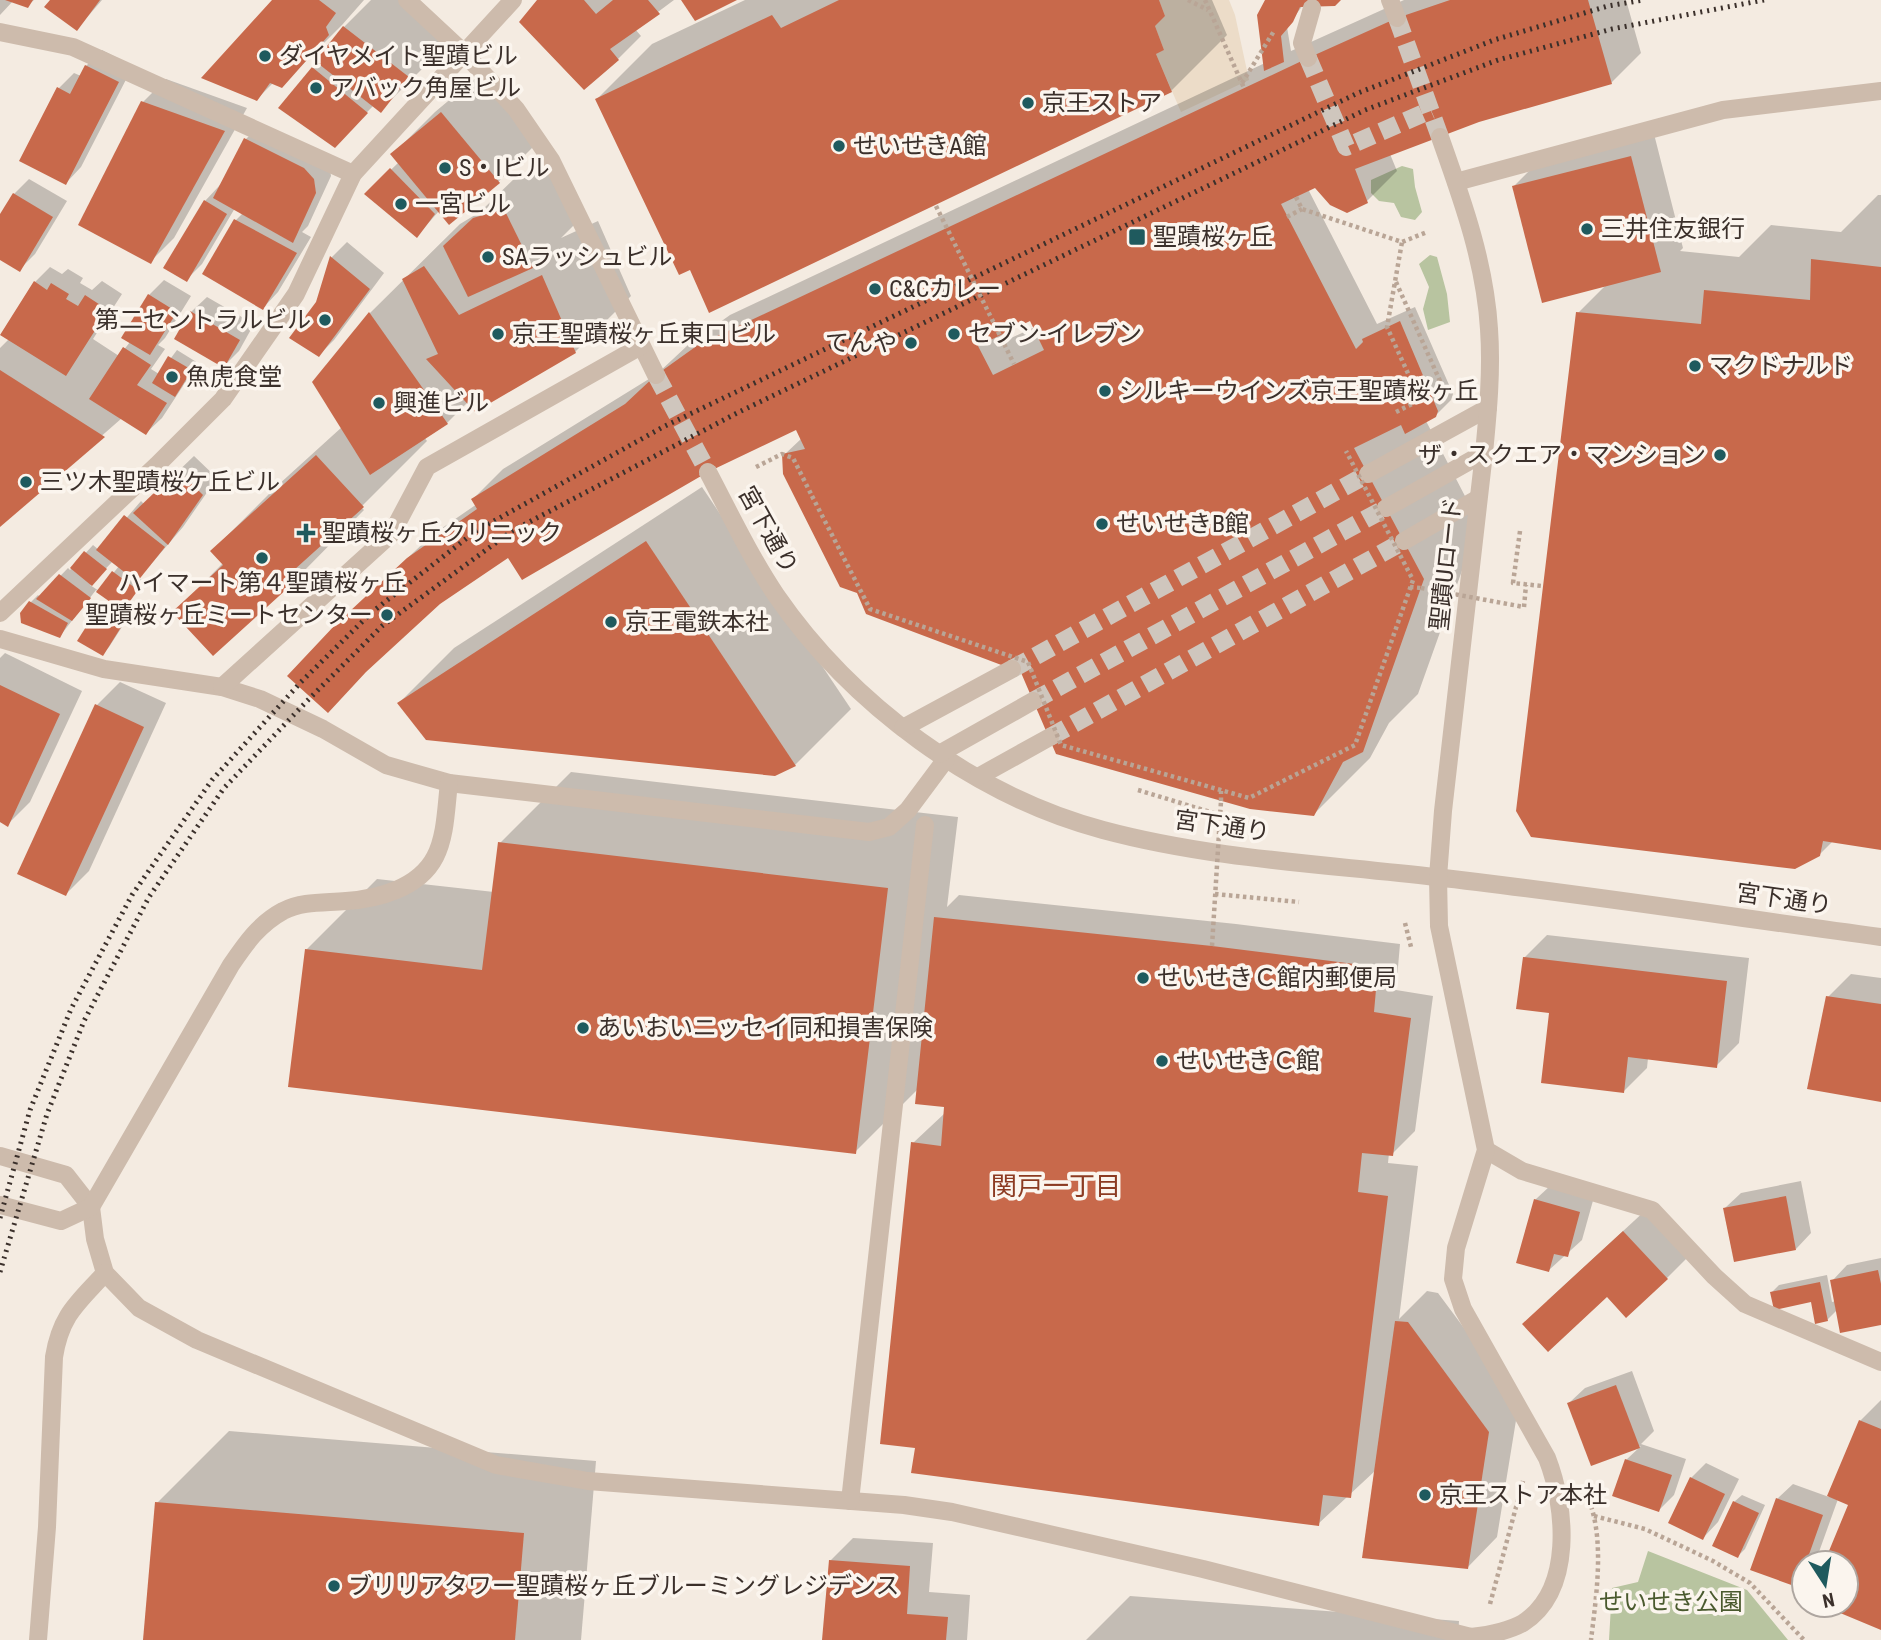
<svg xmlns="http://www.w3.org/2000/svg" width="1881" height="1640" font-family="'Roboto Condensed','Noto Sans JP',sans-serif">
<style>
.green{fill:#b8c4a0}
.plaza{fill:#ecdcc8}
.shadow{fill:#0003;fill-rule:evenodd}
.building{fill:#c8694b;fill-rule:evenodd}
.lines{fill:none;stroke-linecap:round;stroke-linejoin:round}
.minor-tunnel{stroke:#cfc6bd;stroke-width:18;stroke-dasharray:18 9;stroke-linecap:butt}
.path{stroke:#b9a596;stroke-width:4.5;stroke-dasharray:3.5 3.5;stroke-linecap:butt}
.minor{stroke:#cdbbac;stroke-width:18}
.rail{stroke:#3b302b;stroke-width:5;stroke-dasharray:2 5;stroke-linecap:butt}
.path-bridge{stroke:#b9a596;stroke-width:4.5;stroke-dasharray:3.5 3.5;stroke-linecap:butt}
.poi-dot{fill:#1f5a5e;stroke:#fbf5ee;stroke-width:2.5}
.labels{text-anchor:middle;stroke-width:7;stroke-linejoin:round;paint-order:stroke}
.poi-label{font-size:24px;fill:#3b302b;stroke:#fbf5ee;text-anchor:start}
.street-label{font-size:24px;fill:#3b302b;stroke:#fbf5ee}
.park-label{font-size:24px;fill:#4a5a2e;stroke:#fbf5ee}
.neighbourhood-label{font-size:26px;fill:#8c3b22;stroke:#fbf5ee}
</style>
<rect width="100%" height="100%" fill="#f4ebe1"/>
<!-- green -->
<g class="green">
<polygon points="1402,166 1413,169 1415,187 1422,212 1415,220 1401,217 1394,203 1379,201 1371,193 1371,180"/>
<polygon points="1430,255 1437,257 1447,294 1450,322 1428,330 1423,309 1429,287 1419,264"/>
<polygon points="1648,1551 1747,1590 1788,1640 1609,1640 1612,1588 1638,1582"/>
</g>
<!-- plaza -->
<polygon class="plaza" points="1159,0 1229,0 1235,15 1249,80 1181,112 1156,54 1164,50 1155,26 1165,16"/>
<!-- shadow -->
<g class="shadow">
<polygon points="0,0 34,0 27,6 13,1 0,15"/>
<polygon points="52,0 102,0 77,29"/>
<polygon points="275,0 364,0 342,25 281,86 273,83 257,99"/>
<polygon points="371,0 406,0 450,34 423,68 381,110 374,105 334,146 313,68 344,27"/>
<polygon points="539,0 674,0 635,29 641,36 618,59"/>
<polygon points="745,0 1212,0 1227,35 1171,91 691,268 597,99 652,44"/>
<path d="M1267 0H1339L1303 5 1287 27 1291 51 1404 0H1626L1641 53 1611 83 1478 121 1390 154 1397 171 1367 201 1315 186 1308 189 1377 324 1415 307 1453 394 1451 400 1435 416 1426 421 1479 523 1418 694 1389 723 1370 758 1314 814 1021 667 858 591 784 455 802 438 797 428 509 555 360 603 432 535 477 504 473 499 503 469 657 374 688 345 730 315 1265 63ZM1040 313 1035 327 1009 339 1005 330Z"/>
<polygon points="102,50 133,66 81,167 66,183 59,88 74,73 81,76 86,66"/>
<polygon points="484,71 541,139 499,181 449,223 439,211 417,236 366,194 399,162 393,154 435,112"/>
<polygon points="166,79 247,108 174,238 151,261 143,102"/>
<polygon points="261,124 329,163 331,176 308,226 302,232 311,237 278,292 263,308 205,274 236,220 243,213 235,208 202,264 186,280 205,201 220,185 246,139"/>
<polygon points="1654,134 1683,248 1680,251 1739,257 1771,225 1841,232 1878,195 1881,195 1881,848 1833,841 1819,855 1578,313 1606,285 1514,186 1537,163"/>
<polygon points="546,168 575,224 561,238 598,221 631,296 575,352 468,402 447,423 424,437 427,441 361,507 364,510 299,576 175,612 223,563 212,551 277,486 342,427 314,383 370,313 460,224 480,212 517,176"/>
<polygon points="29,179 67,201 35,254 20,269 0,257 0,217 14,194"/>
<polygon points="347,242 384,273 334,340 319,355 317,303 332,257"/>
<polygon points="50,267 62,274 68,269 83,278 80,283 92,290 102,281 122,294 93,339 119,356 130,342 149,295 164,280 191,296 165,338 158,345 165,349 151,369 159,374 177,350 198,363 162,418 146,433 122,418 0,525 0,348 9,339 35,282"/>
<polygon points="207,297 254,324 239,351 224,366 191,312"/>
<path d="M194 456 217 478 183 527 139 578 144 582 121 611 129 616 109 647 102 654 99 609 106 602 118 609 120 607 96 590 60 636 30 603 38 595 40 597 68 568 70 570 93 545 99 550 141 501 144 504ZM113 561 119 566 99 591 90 585Z"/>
<polygon points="702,487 851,709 795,765 775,775 399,703 454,648"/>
<polygon points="5,653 82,691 30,802 7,825 0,822 0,658"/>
<polygon points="120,682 166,703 89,871 66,894 97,705"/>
<polygon points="571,772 958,817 947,907 959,895 1236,924 1400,944 1396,990 1433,996 1415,1131 1392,1154 1389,1153 1388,1163 1418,1166 1399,1319 1427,1291 1438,1293 1519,1402 1497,1537 1467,1568 1376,1470 1318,1524 916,1447 913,1143 945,1113 946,1106 918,1089 855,1152 306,950 377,879 494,892 500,843"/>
<polygon points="1547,935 1749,958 1739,1043 1716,1066 1648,1058 1647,1068 1624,1091 1551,1011 1524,958"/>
<polygon points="1851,974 1881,978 1881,1100 1828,997"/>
<polygon points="1801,1181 1811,1233 1796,1249 1725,1208 1741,1193"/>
<polygon points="1551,1185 1594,1197 1582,1240 1549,1270 1535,1200"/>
<polygon points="1647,1209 1690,1255 1667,1278 1607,1295 1547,1301"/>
<polygon points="1881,1258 1881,1323 1837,1310 1827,1320 1813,1300 1772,1292 1779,1285 1827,1275 1832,1302 1836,1301 1832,1281 1847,1265"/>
<polygon points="1632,1371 1654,1431 1641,1444 1686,1459 1674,1495 1659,1510 1626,1460 1641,1446 1592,1464 1569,1403 1585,1388"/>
<polygon points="1881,1400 1881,1628 1825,1605 1846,1605 1846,1563 1826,1563 1851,1504 1838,1499 1815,1563 1804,1563 1804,1578 1797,1585 1777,1499 1793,1484 1829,1497 1860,1421"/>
<polygon points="229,1431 596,1461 581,1640 145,1640 157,1503"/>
<polygon points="1706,1463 1739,1479 1718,1522 1703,1538 1691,1478"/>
<polygon points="1742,1495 1765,1505 1745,1549 1738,1556 1734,1502"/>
<polygon points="853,1538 933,1543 929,1592 970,1595 967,1640 824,1640 830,1561"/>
<polygon points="1130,1596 1459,1621 1458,1640 1086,1640"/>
</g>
<!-- building -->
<g class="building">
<polygon points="5,0 33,0 28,8"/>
<polygon points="50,0 100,0 77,31 44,7"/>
<polygon points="272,0 319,0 336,13 326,27 329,35 282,88 270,83 257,101 201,78"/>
<polygon points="537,0 584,0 596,14 613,0 648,0 660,14 610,49 619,60 584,90 519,22"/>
<polygon points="681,0 737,0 695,21"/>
<polygon points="839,0 1159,0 1165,16 1155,26 1164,50 1156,54 1172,92 709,313 690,270 679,275 595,99 772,15 781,28"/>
<polygon points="1265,0 1341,0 1335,6 1300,7 1293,22 1281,36 1284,62 1264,71 1257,15"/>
<path d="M1450 0H1588L1612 84 1479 122 1355 169 1368 203 1347 213 1330 205 1315 188 1281 204 1356 349 1363 342 1362 339 1400 321 1438 411 1436 417 1405 434 1401 425 1354 448 1424 579 1363 752 1343 762 1314 816 1250 809 1056 754 1019 668 1012 669 866 614 857 593 840 587 783 474 782 454 805 449 796 430 708 472 522 580 508 558 440 604 366 672 328 713 287 676 335 625 407 558 477 509 471 499 625 404 656 375 698 345 1308 58 1397 18ZM1030 321 1044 350 993 375 978 346Z"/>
<polygon points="343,26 409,77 381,113 315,61"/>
<polygon points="85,65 119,82 66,185 19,161 57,87 70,94"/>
<polygon points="312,67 368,113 335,148 278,108"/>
<polygon points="141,101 225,131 151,264 78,225"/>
<polygon points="441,112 500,183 449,225 390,154"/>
<polygon points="244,138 304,168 314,179 316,193 293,243 213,198"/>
<polygon points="1631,156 1661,272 1542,303 1512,186"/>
<polygon points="390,168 435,214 417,238 364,194"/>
<polygon points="13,193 53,217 20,272 0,260 0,214"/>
<polygon points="204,200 227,214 187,282 163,268"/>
<polygon points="504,209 533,268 468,297 443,246 473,218"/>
<polygon points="234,219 297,253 263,310 202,274"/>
<polygon points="330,256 370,289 319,357 289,338 316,302"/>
<polygon points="1811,259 1881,267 1881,850 1823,841 1820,856 1795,869 1531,837 1516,811 1576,312 1701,324 1704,290 1810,300"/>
<polygon points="424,266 459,315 542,275 576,353 475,412 426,359 438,354 402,279"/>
<polygon points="34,281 47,290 51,283 69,294 66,299 78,306 85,295 108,310 66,376 0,335"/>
<polygon points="148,294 177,312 150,355 121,338"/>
<polygon points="190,311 240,340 224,368 174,339"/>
<polygon points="369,312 448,424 370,475 312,382"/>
<polygon points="123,347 151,365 137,385 167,403 146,435 89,399"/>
<polygon points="168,356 192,370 175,397 152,383"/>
<polygon points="0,370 105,437 0,527"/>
<polygon points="316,455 364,507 294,570 300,577 213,656 172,612 223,565 210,551"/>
<polygon points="178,470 203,495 168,545 133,513"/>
<polygon points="124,515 165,547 137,582 96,550"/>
<polygon points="646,541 796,766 775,776 426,740 397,703"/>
<polygon points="84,551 107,569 92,586 70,568"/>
<polygon points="112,571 138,590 123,611 96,592"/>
<polygon points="59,574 91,598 72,621 36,599"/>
<polygon points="29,601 68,623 60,638 21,623 20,613"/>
<polygon points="98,608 123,624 103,656 77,641"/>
<polygon points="0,685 60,714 8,827 0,822"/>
<polygon points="95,704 144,727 66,896 17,874"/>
<polygon points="498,842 888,888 856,1154 288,1087 305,949 482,970"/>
<polygon points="934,917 1212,946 1378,967 1374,1012 1411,1018 1393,1156 1362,1153 1358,1192 1388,1196 1351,1498 1323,1495 1319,1526 911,1473 915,1448 880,1444 911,1142 941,1146 944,1107 915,1104"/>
<polygon points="1523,957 1727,981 1717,1068 1628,1057 1624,1093 1541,1083 1549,1013 1516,1009"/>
<polygon points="1826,996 1881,1004 1881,1102 1807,1089"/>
<polygon points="1786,1196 1796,1250 1734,1262 1723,1208"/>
<polygon points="1534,1199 1580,1212 1568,1257 1554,1254 1549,1272 1516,1263"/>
<polygon points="1623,1231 1668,1279 1626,1318 1607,1297 1548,1352 1522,1324"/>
<polygon points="1878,1270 1881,1284 1881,1325 1840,1333 1830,1280"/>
<polygon points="1820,1282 1828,1321 1815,1324 1811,1302 1774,1310 1770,1292"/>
<polygon points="1395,1321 1408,1322 1489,1432 1468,1569 1362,1558"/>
<polygon points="1616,1385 1640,1448 1591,1466 1567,1403"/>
<polygon points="1859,1420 1881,1429 1881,1630 1821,1605 1846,1605 1846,1563 1824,1563 1848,1505 1827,1496"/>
<polygon points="1625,1459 1672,1475 1659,1512 1612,1496"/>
<polygon points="1690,1477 1725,1494 1703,1540 1668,1523"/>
<polygon points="1776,1498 1823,1515 1806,1563 1804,1563 1797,1587 1750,1570"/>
<polygon points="1733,1501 1759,1513 1738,1558 1712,1546"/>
<polygon points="155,1502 524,1533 515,1640 143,1640"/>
<polygon points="829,1560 910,1566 907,1614 948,1617 946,1640 822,1640"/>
</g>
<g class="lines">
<!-- minor-tunnel -->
<g class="minor-tunnel">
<polyline points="1397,18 1440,137"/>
<polyline points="1308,58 1346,147 1431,110"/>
<polyline points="656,375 708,472"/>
<polyline points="1012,669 1368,474"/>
<polyline points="1033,701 1386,508"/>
<polyline points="1050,737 1404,541"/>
</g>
<!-- path -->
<g class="path">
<polyline points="1188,0 1208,10"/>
<polyline points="1205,0 1244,88"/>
<polyline points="1242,83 1274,31"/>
<polyline points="1296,197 1302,209 1402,242 1427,232"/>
<polyline points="1287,217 1302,209"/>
<polyline points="1396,282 1440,381 1442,401"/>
<polyline points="1396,412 1420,400 1387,327 1402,242"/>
<polyline points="756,467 782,454 793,458 812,496"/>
<polyline points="1520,531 1513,583 1542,586"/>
<polyline points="1410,587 1421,588"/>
<polyline points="1524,607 1526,585"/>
<polyline points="1138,790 1220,815"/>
<polyline points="1221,801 1221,791"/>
<polyline points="1215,894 1299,902"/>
<polyline points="1405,923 1411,947"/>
<path d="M1591 1506C1604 1546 1596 1598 1591 1640"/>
<polyline points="1594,1516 1645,1529 1713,1561 1750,1583 1804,1640"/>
<polyline points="1490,1604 1523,1481"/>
</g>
<!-- minor -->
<g class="minor">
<polyline points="407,0 464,53 516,109 551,160 656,375"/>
<polyline points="1390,0 1397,18"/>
<polyline points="0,32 73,47 353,174"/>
<polyline points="1308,58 1302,43 1312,8"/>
<polyline points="1456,182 1723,110 1881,91"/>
<path d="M708 472C730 514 750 556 776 595 851 704 975 796 1103 830 1211 859 1325 864 1435 877 1584 894 1732 917 1881 937"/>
<polyline points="1368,474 1488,408"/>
<polyline points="1386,508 1484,453"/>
<polyline points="1404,541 1477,499"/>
<polyline points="0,613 157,465 223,399 296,294 353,174 513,0"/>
<polyline points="0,639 104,669 222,687 260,699 323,729 386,765 449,783 869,832 889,827 908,810 946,759"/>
<polyline points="222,687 392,533 427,467 641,346"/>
<polyline points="903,728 1012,669"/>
<polyline points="939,754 1033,701"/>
<polyline points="978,777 1050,737"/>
<polyline points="1486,1150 1522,1171 1652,1210 1714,1276 1745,1304 1881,1362"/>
<path d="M0 1156 66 1175 91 1207 95 1239 105 1273 139 1308 197 1340 496 1465 588 1481 904 1505 952 1512 1203 1569 1471 1637C1488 1635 1507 1632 1523 1623 1574 1590 1566 1507 1547 1458L1463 1309 1453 1279 1456 1248 1486 1150 1439 926 1438 877 1443 811 1484 453C1488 412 1492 370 1489 329 1485 262 1462 199 1440 137"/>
<path d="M0 1205 61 1221 91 1207 231 965C246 943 259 924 283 911 303 901 324 903 346 901 378 899 419 888 435 857 446 836 446 807 449 783"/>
<polyline points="850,1501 925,825"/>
<path d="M38 1640 47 1527 54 1357C61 1314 78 1303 105 1273"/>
</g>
<!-- rail -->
<g class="rail">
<polyline points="0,1218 30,1110 71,1009 132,895 212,780 301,682 372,612 476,531 663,427 1358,93 1494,40 1608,6 1643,0"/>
<polyline points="0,1272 47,1114 84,1021 149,897 224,788 307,701 382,626 512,531 739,412 1365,110 1498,60 1612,29 1764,0"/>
</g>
<!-- path-bridge -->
<g class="path-bridge">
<polyline points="936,206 1014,364"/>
<polyline points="812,496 870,609 1028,662 1061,745 1249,798 1355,745 1413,580 1346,451"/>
<polyline points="1421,588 1524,607"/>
<polyline points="1212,946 1221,801"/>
</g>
</g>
<!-- markers -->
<g class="poi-dot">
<circle cx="265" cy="56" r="7"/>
<circle cx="316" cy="88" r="7"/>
<circle cx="1028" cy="103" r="7"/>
<circle cx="839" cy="146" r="7"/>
<circle cx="445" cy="168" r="7"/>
<circle cx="401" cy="204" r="7"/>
<circle cx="1587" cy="229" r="7"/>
<rect x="1128" y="228" width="18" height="18" rx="3.5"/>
<circle cx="488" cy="257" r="7"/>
<circle cx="875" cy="289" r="7"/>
<circle cx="325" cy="320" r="7"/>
<circle cx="498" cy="334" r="7"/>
<circle cx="954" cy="334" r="7"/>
<circle cx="911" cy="343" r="7"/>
<circle cx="1695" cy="366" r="7"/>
<circle cx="172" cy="377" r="7"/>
<circle cx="1105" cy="391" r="7"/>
<circle cx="379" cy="403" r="7"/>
<circle cx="1720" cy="455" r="7"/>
<circle cx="26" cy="482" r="7"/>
<circle cx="1102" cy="524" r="7"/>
<path d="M302.5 522.5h7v7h7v7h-7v7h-7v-7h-7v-7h7z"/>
<circle cx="262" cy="558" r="7"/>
<circle cx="387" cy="615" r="7"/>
<circle cx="611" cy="622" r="7"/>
<circle cx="1143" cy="978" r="7"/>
<circle cx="583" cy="1028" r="7"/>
<circle cx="1162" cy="1061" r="7"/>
<circle cx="1425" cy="1495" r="7"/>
<circle cx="334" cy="1586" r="7"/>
</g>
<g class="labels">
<!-- poi labels -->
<g class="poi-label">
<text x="279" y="64">ダイヤメイト聖蹟ビル</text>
<text x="330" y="96">アバック角屋ビル</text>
<text x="1042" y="111">京王ストア</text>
<text x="853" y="154">せいせきA館</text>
<text x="459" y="176">S・Iビル</text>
<text x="415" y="212">一宮ビル</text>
<text x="1601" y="237">三井住友銀行</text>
<text x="1153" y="245">聖蹟桜ヶ丘</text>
<text x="502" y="265">SAラッシュビル</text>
<text x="889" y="297">C&amp;Cカレー</text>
<text x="311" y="328" text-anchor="end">第二セントラルビル</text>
<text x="512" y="342">京王聖蹟桜ヶ丘東口ビル</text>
<text x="968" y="342">セブン-イレブン</text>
<text x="897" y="351" text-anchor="end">てんや</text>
<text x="1709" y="374">マクドナルド</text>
<text x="186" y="385">魚虎食堂</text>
<text x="1119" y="399">シルキーウインズ京王聖蹟桜ヶ丘</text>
<text x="393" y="411">興進ビル</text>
<text x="1706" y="463" text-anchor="end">ザ・スクエア・マンション</text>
<text x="40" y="490">三ツ木聖蹟桜ケ丘ビル</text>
<text x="1116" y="532">せいせきB館</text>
<text x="322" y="541">聖蹟桜ヶ丘クリニック</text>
<text x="262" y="591" text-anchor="middle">ハイマート第４聖蹟桜ヶ丘</text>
<text x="373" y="623" text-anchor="end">聖蹟桜ヶ丘ミートセンター</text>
<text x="625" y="630">京王電鉄本社</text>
<text x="1157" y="986">せいせきＣ館内郵便局</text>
<text x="597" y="1036">あいおいニッセイ同和損害保険</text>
<text x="1176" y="1069">せいせきＣ館</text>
<text x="1439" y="1503">京王ストア本社</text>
<text x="348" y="1594">ブリリアタワー聖蹟桜ヶ丘ブルーミングレジデンス</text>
</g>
<!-- street labels -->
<g class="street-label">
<text transform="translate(768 530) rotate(61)" y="8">宮下通り</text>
<text transform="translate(1446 564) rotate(-84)" y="8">聖蹟Uロード</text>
<text transform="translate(1222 826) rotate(8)" y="8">宮下通り</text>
<text transform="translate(1784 899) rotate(8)" y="8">宮下通り</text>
</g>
<!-- park labels -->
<g class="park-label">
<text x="1671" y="1610">せいせき公園</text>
</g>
<!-- neighbourhood labels -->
<g class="neighbourhood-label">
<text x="1056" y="1195">関戸一丁目</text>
</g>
</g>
<!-- north arrow -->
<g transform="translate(1825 1584) rotate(168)"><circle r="33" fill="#fbf5ee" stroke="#aea6a0" stroke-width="2"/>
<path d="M0-5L12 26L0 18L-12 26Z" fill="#1f5a5e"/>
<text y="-10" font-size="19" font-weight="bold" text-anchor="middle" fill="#3b302b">N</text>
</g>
</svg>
